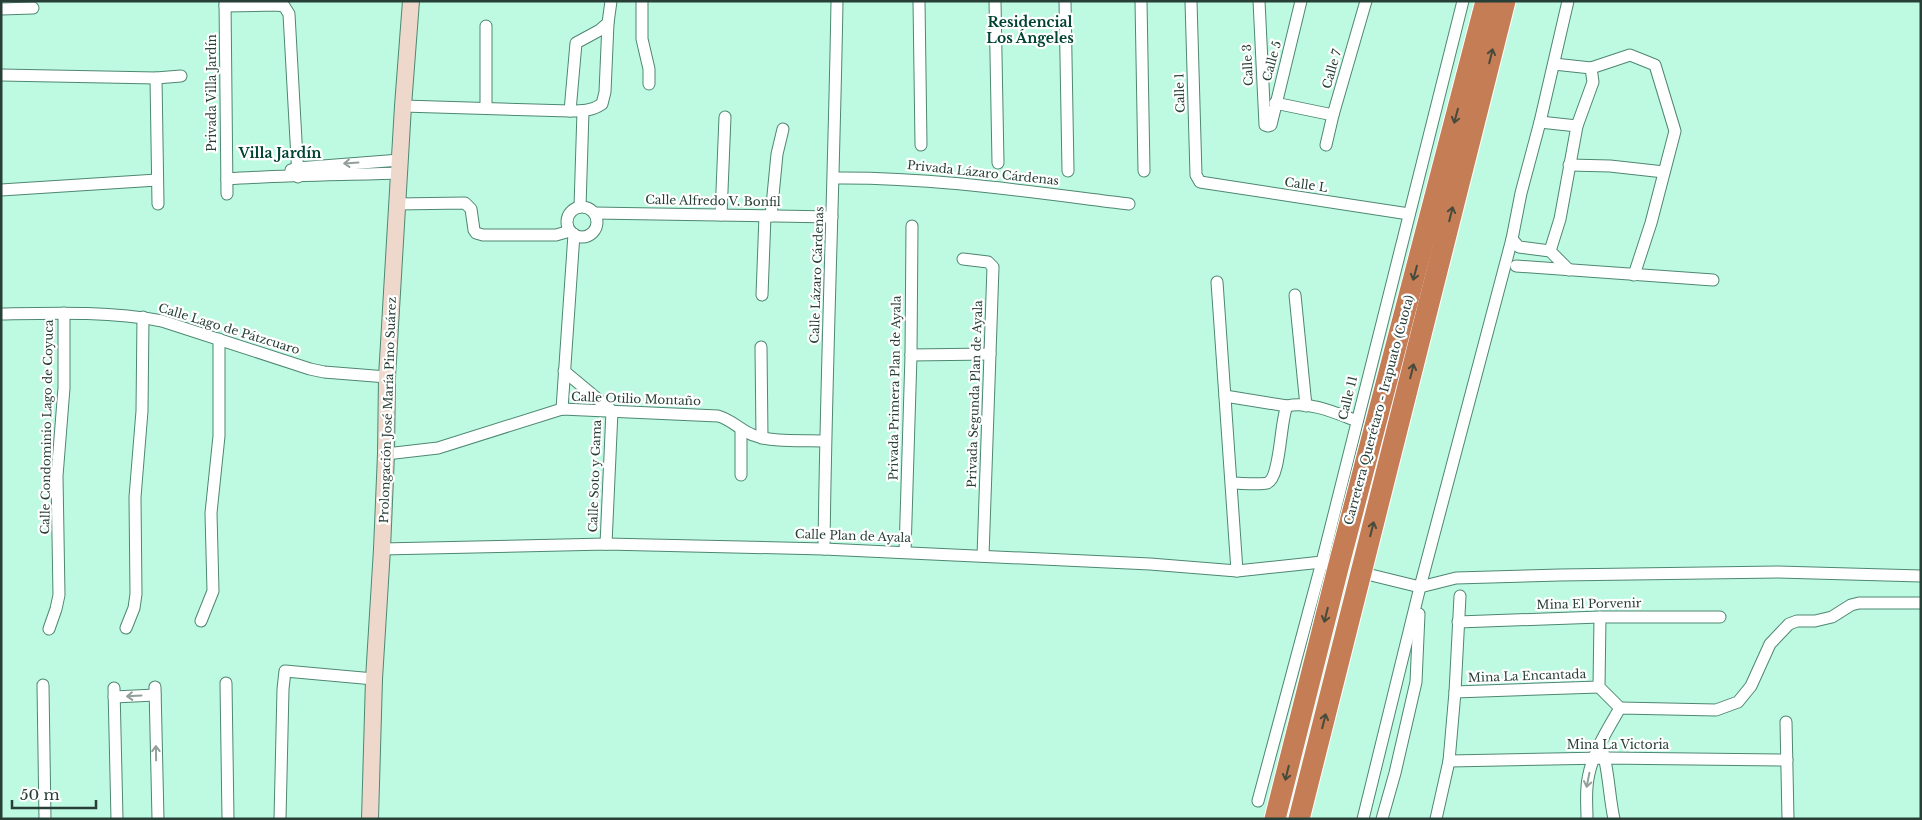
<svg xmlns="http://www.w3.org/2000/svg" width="1922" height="820" font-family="'Libre Baskerville',serif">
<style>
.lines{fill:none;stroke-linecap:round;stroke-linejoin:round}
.minor-casing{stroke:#4e8772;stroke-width:13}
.secondary-casing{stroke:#4e8772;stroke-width:18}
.motorway-casing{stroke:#fff;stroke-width:23}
.minor{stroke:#fff;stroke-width:11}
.secondary{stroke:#eed8cc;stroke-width:16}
.motorway{stroke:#c57d55;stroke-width:21}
.oneway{stroke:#474b3c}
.oneway2{stroke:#939f9a}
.labels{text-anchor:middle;stroke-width:4.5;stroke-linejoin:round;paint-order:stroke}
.street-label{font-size:12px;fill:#273f36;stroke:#fff}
.neighbourhood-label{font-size:14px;font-weight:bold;fill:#004331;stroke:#fff}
</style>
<rect width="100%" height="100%" fill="#befae2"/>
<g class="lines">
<!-- minor casing -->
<g class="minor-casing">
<g id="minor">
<polyline points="225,1 227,194"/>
<polyline points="642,1 642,39 649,69 649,84"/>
<polyline points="919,1 921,145"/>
<polyline points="995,1 998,163"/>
<polyline points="1065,1 1068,171"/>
<polyline points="1141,1 1144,171"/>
<polyline points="1191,1 1196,175 1200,182 1409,214"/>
<polyline points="1259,1 1265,125 1268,126 1271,125 1301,1"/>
<polyline points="225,6 277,5 284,6 289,14 298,177"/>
<polyline points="1,9 33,8"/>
<polyline points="1554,64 1591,68 1630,55 1655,65 1675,131 1651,223 1634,275"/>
<polyline points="1,75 156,78 181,76"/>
<polyline points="156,78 158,204"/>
<polyline points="1275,103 1333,115"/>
<path d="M403 106 570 111C581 111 592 111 602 104L605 92 608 23"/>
<polyline points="486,107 486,26"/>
<polyline points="570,111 576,43 600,30 608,23 611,1"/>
<polyline points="1540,122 1577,126"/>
<polyline points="1326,145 1333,115 1366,1"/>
<polyline points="1569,165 1610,166 1664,172"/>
<polyline points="291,170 297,168 400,160"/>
<path d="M834 178C933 177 1031 192 1129 204"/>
<path d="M227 179C284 175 341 175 399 173"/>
<polyline points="1,190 157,180"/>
<polyline points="397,204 465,203 471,209 474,230 476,233 483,235 556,235 570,231"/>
<polyline points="580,207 583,111"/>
<circle cx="582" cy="222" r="15"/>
<polyline points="594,213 832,217"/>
<polyline points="721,215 725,117"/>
<polyline points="771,216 777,154 783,129"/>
<polyline points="1512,239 1519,247 1550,251 1569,270"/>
<polyline points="1550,251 1560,219 1577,126 1593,82 1591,68"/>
<polyline points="963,259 988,262 993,267 983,556"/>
<polyline points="1516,266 1713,280"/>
<polyline points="1217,282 1237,571"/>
<polyline points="762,295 765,216"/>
<polyline points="1295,295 1306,406"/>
<path d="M1 314C54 313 109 311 162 321L310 369 324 372 387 377"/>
<polyline points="761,347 762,438"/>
<polyline points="911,355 990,354"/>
<polyline points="564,371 612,411 606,544"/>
<polyline points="1225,396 1287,406"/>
<polyline points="562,409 574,234"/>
<path d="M386 454 438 448 562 409 718 416C731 419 741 431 753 435 773 443 804 440 825 441"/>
<polyline points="741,475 741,429"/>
<path d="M1232 483C1241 483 1259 485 1267 483 1281 478 1280 420 1287 406 1310 401 1336 413 1357 421"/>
<polyline points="382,549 606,544 824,549 1150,564 1237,571 1322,562 1330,564"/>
<path d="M824 549C826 366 834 184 837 1"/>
<polyline points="905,552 911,355 912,226"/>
<polyline points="1371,575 1420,587 1456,578 1560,575 1778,572 1921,576"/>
<polyline points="1600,617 1599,687 1620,708"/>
<polyline points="201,621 213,591 211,513 219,436 219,339"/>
<polyline points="1458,622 1600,617 1720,617"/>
<polyline points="126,628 134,608 136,594 135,497 142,411 143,317"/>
<polyline points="49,629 56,609 59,595 57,476 64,388 64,313"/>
<polyline points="226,683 228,819"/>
<polyline points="43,685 45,819"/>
<polyline points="155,687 158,819"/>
<polyline points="114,688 117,819"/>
<polyline points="1455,692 1599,687"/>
<polyline points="114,697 155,695"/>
<polyline points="1786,722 1788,819"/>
<path d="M1603 752C1609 774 1609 796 1614 819"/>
<polyline points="1449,761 1605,758 1787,760"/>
<polyline points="1258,801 1322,562 1463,1"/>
<polyline points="280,819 283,689 285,671 374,679"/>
<polyline points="1363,819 1420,587 1512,239 1521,193 1540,122 1568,1"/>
<polyline points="1382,819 1395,773 1416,682 1419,614"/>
<polyline points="1436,819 1449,761 1455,692 1460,596"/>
<path d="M1587 819C1587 808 1586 798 1587 787 1589 758 1606 732 1620 708L1716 710 1738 702 1751 686 1770 644 1789 624 1797 621H1815L1832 617 1851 605 1859 603H1921"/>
</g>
</g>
<!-- secondary casing -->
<g class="secondary-casing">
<polyline id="secondary" points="370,819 374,679 382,549 386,454 387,377 403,106 411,1"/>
</g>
<!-- motorway casing -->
<g class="motorway-casing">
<g id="motorway">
<polyline points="1275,819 1338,568 1486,1"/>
<polyline points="1299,819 1505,1"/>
</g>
</g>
<!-- minor -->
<use href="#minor" class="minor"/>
<!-- secondary -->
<use href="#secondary" class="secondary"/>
<!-- motorway -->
<use href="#motorway" class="motorway"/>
</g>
<!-- one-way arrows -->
<defs><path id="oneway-shaft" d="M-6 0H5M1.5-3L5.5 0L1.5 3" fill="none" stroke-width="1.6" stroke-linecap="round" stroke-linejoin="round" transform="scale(1.25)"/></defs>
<g class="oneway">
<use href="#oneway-shaft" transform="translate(1491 56) rotate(-76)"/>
<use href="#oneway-shaft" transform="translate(1456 116) rotate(105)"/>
<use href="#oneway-shaft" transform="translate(1451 214) rotate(-76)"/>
<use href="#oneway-shaft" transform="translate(1415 273) rotate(105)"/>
<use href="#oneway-shaft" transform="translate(1412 371) rotate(-76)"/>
<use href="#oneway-shaft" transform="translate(1372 529) rotate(-76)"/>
<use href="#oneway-shaft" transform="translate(1326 615) rotate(104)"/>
<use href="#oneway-shaft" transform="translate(1324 721) rotate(-76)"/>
<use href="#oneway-shaft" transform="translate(1287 773) rotate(104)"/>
</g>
<g class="oneway2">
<use href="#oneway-shaft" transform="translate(351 163) rotate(176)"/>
<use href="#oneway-shaft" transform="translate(134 696) rotate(177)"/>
<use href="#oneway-shaft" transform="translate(156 753) rotate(-91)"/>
<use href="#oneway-shaft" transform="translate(1588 780) rotate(101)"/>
</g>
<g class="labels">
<!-- street labels -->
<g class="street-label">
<text transform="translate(1272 61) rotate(-75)" y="4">Calle 5</text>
<text transform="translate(1248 65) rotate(-93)" y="4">Calle 3</text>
<text transform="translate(1332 69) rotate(-74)" y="4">Calle 7</text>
<text transform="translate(212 93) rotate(-90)" y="4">Privada Villa Jardín</text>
<text transform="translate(1180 93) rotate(-92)" y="4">Calle 1</text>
<text transform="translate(983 173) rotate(6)" y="4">Privada Lázaro Cárdenas</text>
<text transform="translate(1306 185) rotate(8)" y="4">Calle L</text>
<text transform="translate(713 201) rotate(1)" y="4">Calle Alfredo V. Bonfil</text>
<text transform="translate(817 275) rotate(-88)" y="4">Calle Lázaro Cárdenas</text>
<text transform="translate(229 329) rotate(17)" y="4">Calle Lago de Pátzcuaro</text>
<text transform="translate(895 388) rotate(-89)" y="4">Privada Primera Plan de Ayala</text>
<text transform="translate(975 394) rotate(-88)" y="4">Privada Segunda Plan de Ayala</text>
<text transform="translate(1348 398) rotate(-76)" y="4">Calle 11</text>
<text transform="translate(636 399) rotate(2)" y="4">Calle Otilio Montaño</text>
<text transform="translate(388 410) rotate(-88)" y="4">Prolongación José María Pino Suárez</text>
<text transform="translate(1379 410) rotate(-75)" y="4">Carretera Querétaro - Irapuato (Cuota)</text>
<text transform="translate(47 427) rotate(-89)" y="4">Calle Condominio Lago de Coyuca</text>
<text transform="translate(595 476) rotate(-88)" y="4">Calle Soto y Gama</text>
<text transform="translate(853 536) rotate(2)" y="4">Calle Plan de Ayala</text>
<text transform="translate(1589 604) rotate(-1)" y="4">Mina El Porvenir</text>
<text transform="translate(1527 676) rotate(-2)" y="4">Mina La Encantada</text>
<text x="1618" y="749">Mina La Victoria</text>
</g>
<!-- neighbourhood labels -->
<g class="neighbourhood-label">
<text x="1030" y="27">Residencial<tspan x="1030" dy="16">Los Ángeles</tspan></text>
<text x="280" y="158">Villa Jardín</text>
</g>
</g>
<!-- border -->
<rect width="1922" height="820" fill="none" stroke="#273f36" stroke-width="5"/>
<!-- scale -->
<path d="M12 800v8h84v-8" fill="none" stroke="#273f36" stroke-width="2.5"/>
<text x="20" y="800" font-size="15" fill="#273f36" stroke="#ffffff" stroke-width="4" paint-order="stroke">50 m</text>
</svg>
